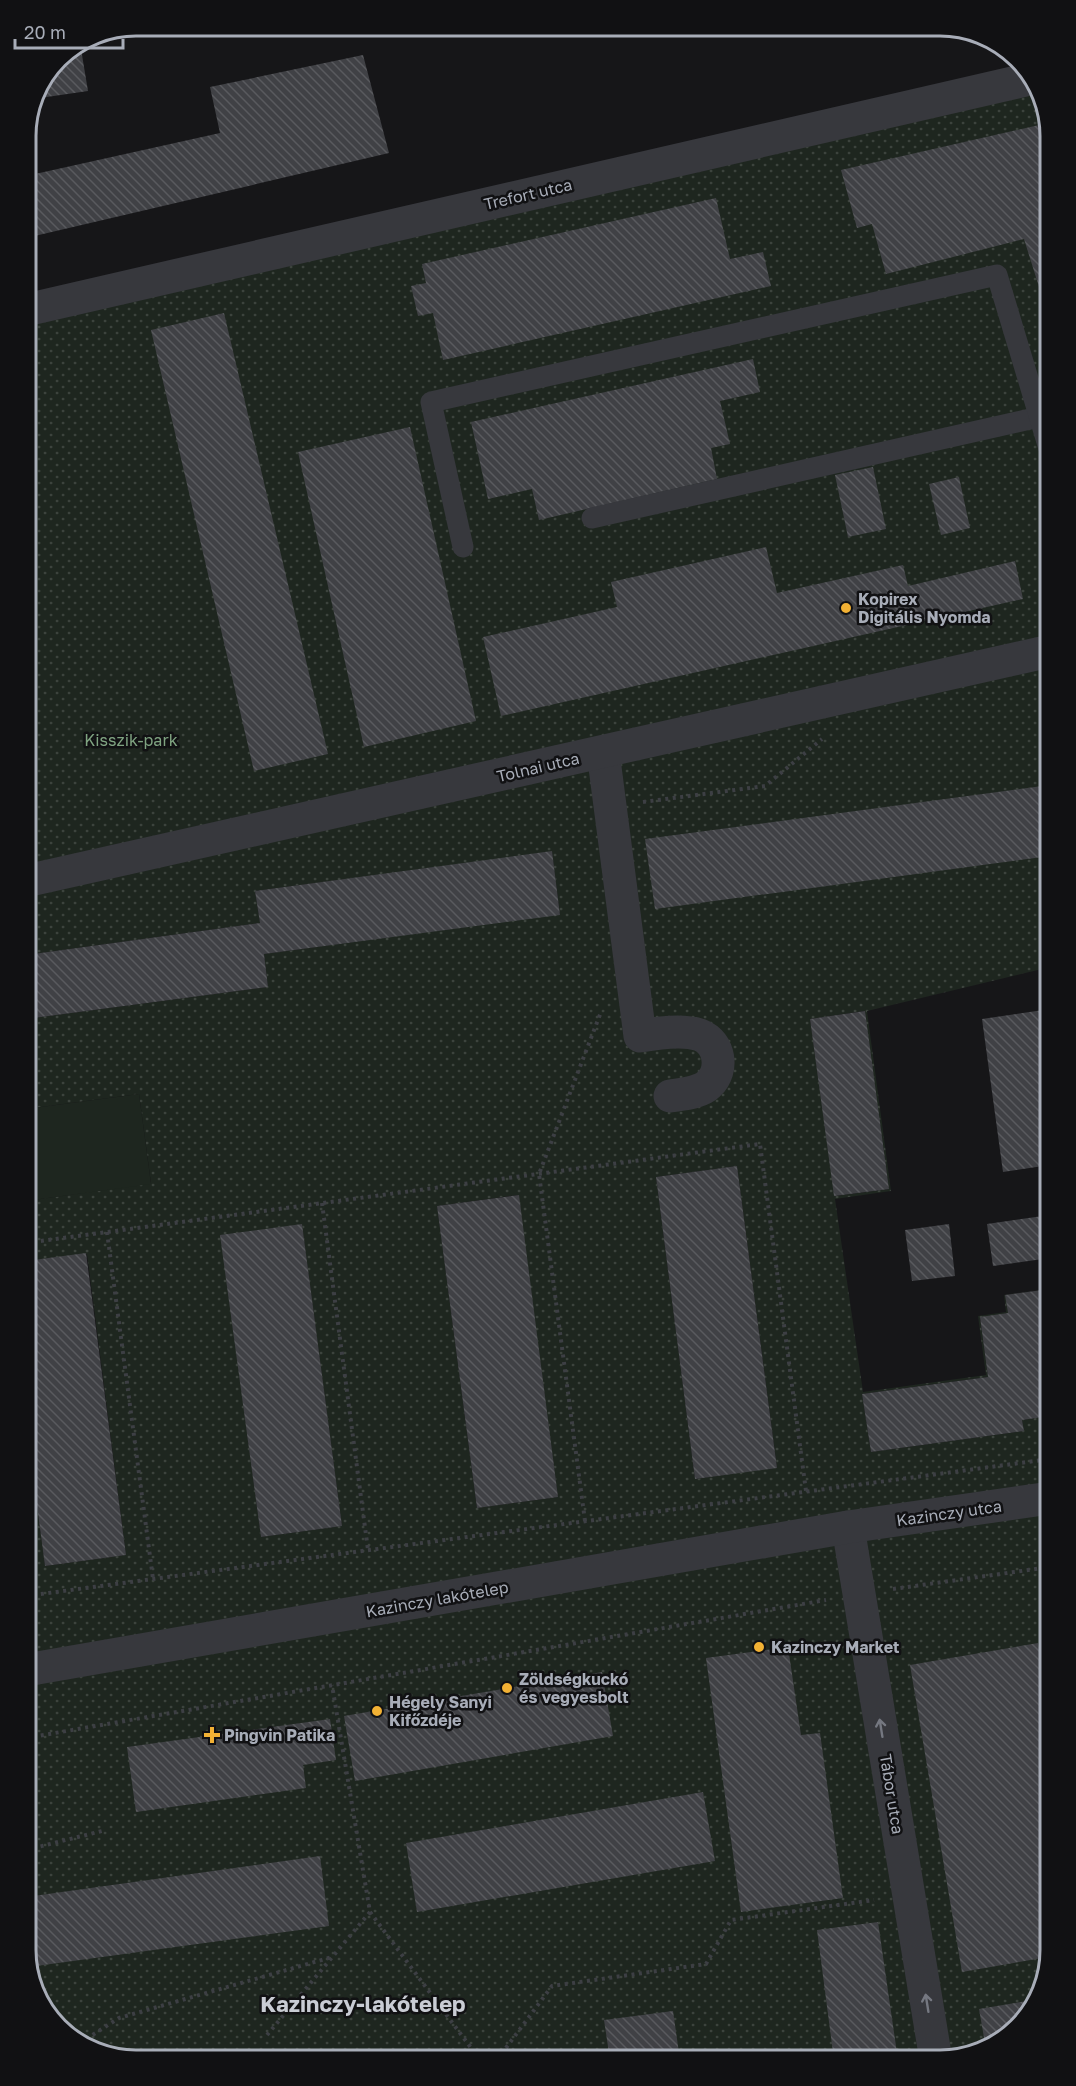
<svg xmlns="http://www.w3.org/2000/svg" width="1076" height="2086" font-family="'Golos Text',sans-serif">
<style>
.park{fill:url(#park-dots);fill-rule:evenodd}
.garden{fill:#1e261f}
.building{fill:url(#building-back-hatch)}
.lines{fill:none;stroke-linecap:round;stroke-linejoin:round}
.path{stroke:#3d3f44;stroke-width:4;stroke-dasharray:3 4.5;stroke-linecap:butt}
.service{stroke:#37383d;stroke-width:21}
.minor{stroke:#37383d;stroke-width:33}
.oneway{stroke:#757881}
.poi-dot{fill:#f2b134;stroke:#111113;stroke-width:2}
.labels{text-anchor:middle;stroke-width:5;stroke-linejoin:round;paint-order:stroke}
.street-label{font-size:16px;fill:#a8adb8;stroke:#111113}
.poi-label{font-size:16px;font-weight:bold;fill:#a8adb8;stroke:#111113;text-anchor:start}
.park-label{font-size:16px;fill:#7fa381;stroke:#111113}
.district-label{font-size:22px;font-weight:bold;fill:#c9ccd4;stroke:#111113}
.rim{fill:none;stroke:#a8adb8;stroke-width:3}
</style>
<defs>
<pattern id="park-dots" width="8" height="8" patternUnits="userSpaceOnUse" patternTransform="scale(1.5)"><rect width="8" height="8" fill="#1e261f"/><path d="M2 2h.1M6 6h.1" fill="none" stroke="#3c433d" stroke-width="1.8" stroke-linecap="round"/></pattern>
<pattern id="building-back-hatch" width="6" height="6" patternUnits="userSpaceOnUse" patternTransform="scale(1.5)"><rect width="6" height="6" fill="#404145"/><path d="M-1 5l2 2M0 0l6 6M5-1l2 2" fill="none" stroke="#595a5e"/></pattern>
</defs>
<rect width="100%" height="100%" fill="#161618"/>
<!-- park -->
<g class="park">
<polygon points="1036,86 1042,94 1050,136 1050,646 26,873 26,318"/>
<path d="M1050 667V967L867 1011 891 1191 835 1199 863 1392 986 1375 978 1316 1006 1312 1004 1295 1050 1288 1006 1295 1008 1313 980 1318 988 1377 862 1394 871 1452 1024 1431 1022 1420 1050 1416V1493L26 1662V1423L45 1566 126 1555 87 1254 26 1261V1201L151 1183 139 1094 26 1109V1019L268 987 264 954 560 914 552 852 255 891 260 923 26 955V895ZM864 1011 889 1189 835 1196 810 1019ZM737 1166 777 1467 695 1479 656 1177ZM518 1195 558 1497 477 1508 437 1206ZM302 1225 342 1526 261 1537 221 1236Z"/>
<polygon points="1050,1503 1050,1950 1032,2011 982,2052 942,2060 854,1532"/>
<polygon points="844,1537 931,2060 130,2060 75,2042 34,1992 26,1950 26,1679"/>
</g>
<!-- garden -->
<polygon class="garden" points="139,1094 151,1184 26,1201 26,1109"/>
<!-- building -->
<g class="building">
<polygon points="80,43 88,91 40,98 58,58"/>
<polygon points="363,55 389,153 26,238 26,176 220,133 210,87"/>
<polygon points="1048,123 1051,136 1050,322 1024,239 886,274 872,224 857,228 841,170"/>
<polygon points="716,198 730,259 763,252 771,286 443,360 433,313 418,316 411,286 426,283 422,264"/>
<polygon points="224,313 328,754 254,771 151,330"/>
<polygon points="753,359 760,392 720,401 730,444 711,448 717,479 539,520 532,489 488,499 471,422"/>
<polygon points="410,427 476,721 364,747 298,452"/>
<polygon points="873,467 886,529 848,537 835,475"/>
<polygon points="959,477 970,528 941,535 929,484"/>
<polygon points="766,547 777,593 903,565 908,586 1015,561 1023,599 501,716 483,637 617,607 611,582"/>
<polygon points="1050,785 1050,856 655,909 645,839"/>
<polygon points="552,851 560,915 264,954 268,987 26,1019 26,955 260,923 255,891"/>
<polygon points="1050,1009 1050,1165 1003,1172 982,1019"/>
<polygon points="865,1011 889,1189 834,1196 810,1019"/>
<polygon points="737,1166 777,1468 695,1479 656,1177"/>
<polygon points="519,1195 558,1497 477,1508 437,1206"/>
<polygon points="1050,1215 1050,1258 993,1266 987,1224"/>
<polygon points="302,1224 342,1526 261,1537 220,1235"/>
<polygon points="949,1224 955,1276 912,1281 905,1230"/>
<polygon points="86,1253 126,1555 45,1566 26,1423 26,1261"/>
<polygon points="1050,1289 1050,1416 1022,1420 1024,1431 871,1452 862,1394 988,1377 980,1317 1008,1313 1005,1295"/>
<polygon points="1038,1643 1050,1716 1050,1950 1048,1957 962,1972 910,1665"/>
<polygon points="788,1647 801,1735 820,1733 843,1898 741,1912 706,1658"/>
<polygon points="602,1672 613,1736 355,1781 344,1716"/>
<polygon points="330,1719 336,1760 303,1765 306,1788 136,1812 127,1747"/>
<polygon points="703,1792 715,1861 417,1912 406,1843"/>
<polygon points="320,1856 329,1926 29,1967 26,1939 26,1897"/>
<polygon points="878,1922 898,2060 834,2060 817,1930"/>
<polygon points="1033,2000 1032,2011 986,2049 979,2009"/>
<polygon points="673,2011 680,2060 610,2060 604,2020"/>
</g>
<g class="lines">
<!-- path -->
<g class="path">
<polyline points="643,802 765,786 822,739"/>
<polyline points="322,1203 368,1550"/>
<polyline points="107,1232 153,1579"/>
<polyline points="26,1243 760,1144 806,1491"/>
<polyline points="585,1521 539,1174 601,1012"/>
<polyline points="893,1589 1050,1567"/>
<polyline points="26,1596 1050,1459"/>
<polyline points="26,1738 826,1600"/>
<polyline points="26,1850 106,1830"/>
<polyline points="370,1912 480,2060"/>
<polyline points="267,2035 370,1912 332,1685"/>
<polyline points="80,2043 119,2018 332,1957"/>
<polyline points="497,2060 552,1986 706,1964 731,1920 874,1900"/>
</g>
<!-- service -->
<g class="service">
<polyline points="592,518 1039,417"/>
<polyline points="463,547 431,402 997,275 1050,452"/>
</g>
<!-- minor -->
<g class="minor">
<polyline points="26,310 1030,79"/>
<path d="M603 752 640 1036C657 1033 683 1029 700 1035 720 1043 724 1070 709 1084 700 1093 682 1094 670 1096"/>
<polyline points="26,881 1050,651"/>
<polyline points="848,1527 936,2060"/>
<polyline points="26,1670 848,1527 1050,1498"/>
</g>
</g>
<!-- one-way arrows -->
<defs><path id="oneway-shaft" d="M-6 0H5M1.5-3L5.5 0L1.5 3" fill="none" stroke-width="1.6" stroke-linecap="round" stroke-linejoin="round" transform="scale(1.5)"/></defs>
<g class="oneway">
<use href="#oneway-shaft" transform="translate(881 1728) rotate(-99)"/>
<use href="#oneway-shaft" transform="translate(927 2003) rotate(-99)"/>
</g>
<!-- markers -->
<g class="poi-dot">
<circle cx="846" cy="608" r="6"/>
<circle cx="759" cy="1647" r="6"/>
<circle cx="507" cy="1688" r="6"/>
<circle cx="377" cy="1711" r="6"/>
<path d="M209 1726h6v6h6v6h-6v6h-6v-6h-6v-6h6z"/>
</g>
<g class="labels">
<!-- street labels -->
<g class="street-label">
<text transform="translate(528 194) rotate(-13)" y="6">Trefort utca</text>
<text transform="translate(538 767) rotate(-13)" y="6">Tolnai utca</text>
<text transform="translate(949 1513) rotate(-8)" y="6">Kazinczy utca</text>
<text transform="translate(437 1599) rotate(-10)" y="6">Kazinczy lakótelep</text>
<text transform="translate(892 1794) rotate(81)" y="6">Tábor utca</text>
</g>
<!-- poi labels -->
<g class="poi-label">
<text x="858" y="605">Kopirex<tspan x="858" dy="18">Digitális Nyomda</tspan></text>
<text x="771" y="1653">Kazinczy Market</text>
<text x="519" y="1685">Zöldségkuckó<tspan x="519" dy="18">és vegyesbolt</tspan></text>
<text x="389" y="1708">Hégely Sanyi<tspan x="389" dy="18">Kifőzdéje</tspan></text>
<text x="224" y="1741">Pingvin Patika</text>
</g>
<!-- park labels -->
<g class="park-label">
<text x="131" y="746">Kisszik-park</text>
</g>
<!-- district labels -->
<g class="district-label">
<text x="363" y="2012">Kazinczy-lakótelep</text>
</g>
</g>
<!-- crop -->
<path d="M0 0H1076V2086H0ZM136 36H940A100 100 0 0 1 1040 136V1950A100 100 0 0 1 940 2050H136A100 100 0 0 1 36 1950V136A100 100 0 0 1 136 36Z" fill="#111113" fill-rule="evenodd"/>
<path class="rim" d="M136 36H940A100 100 0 0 1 1040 136V1950A100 100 0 0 1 940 2050H136A100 100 0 0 1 36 1950V136A100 100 0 0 1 136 36Z"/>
<!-- scale -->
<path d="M15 39v9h108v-9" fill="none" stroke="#a8adb8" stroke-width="3"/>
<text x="24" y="39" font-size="18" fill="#a8adb8" stroke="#111113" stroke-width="4.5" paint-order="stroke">20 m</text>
</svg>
